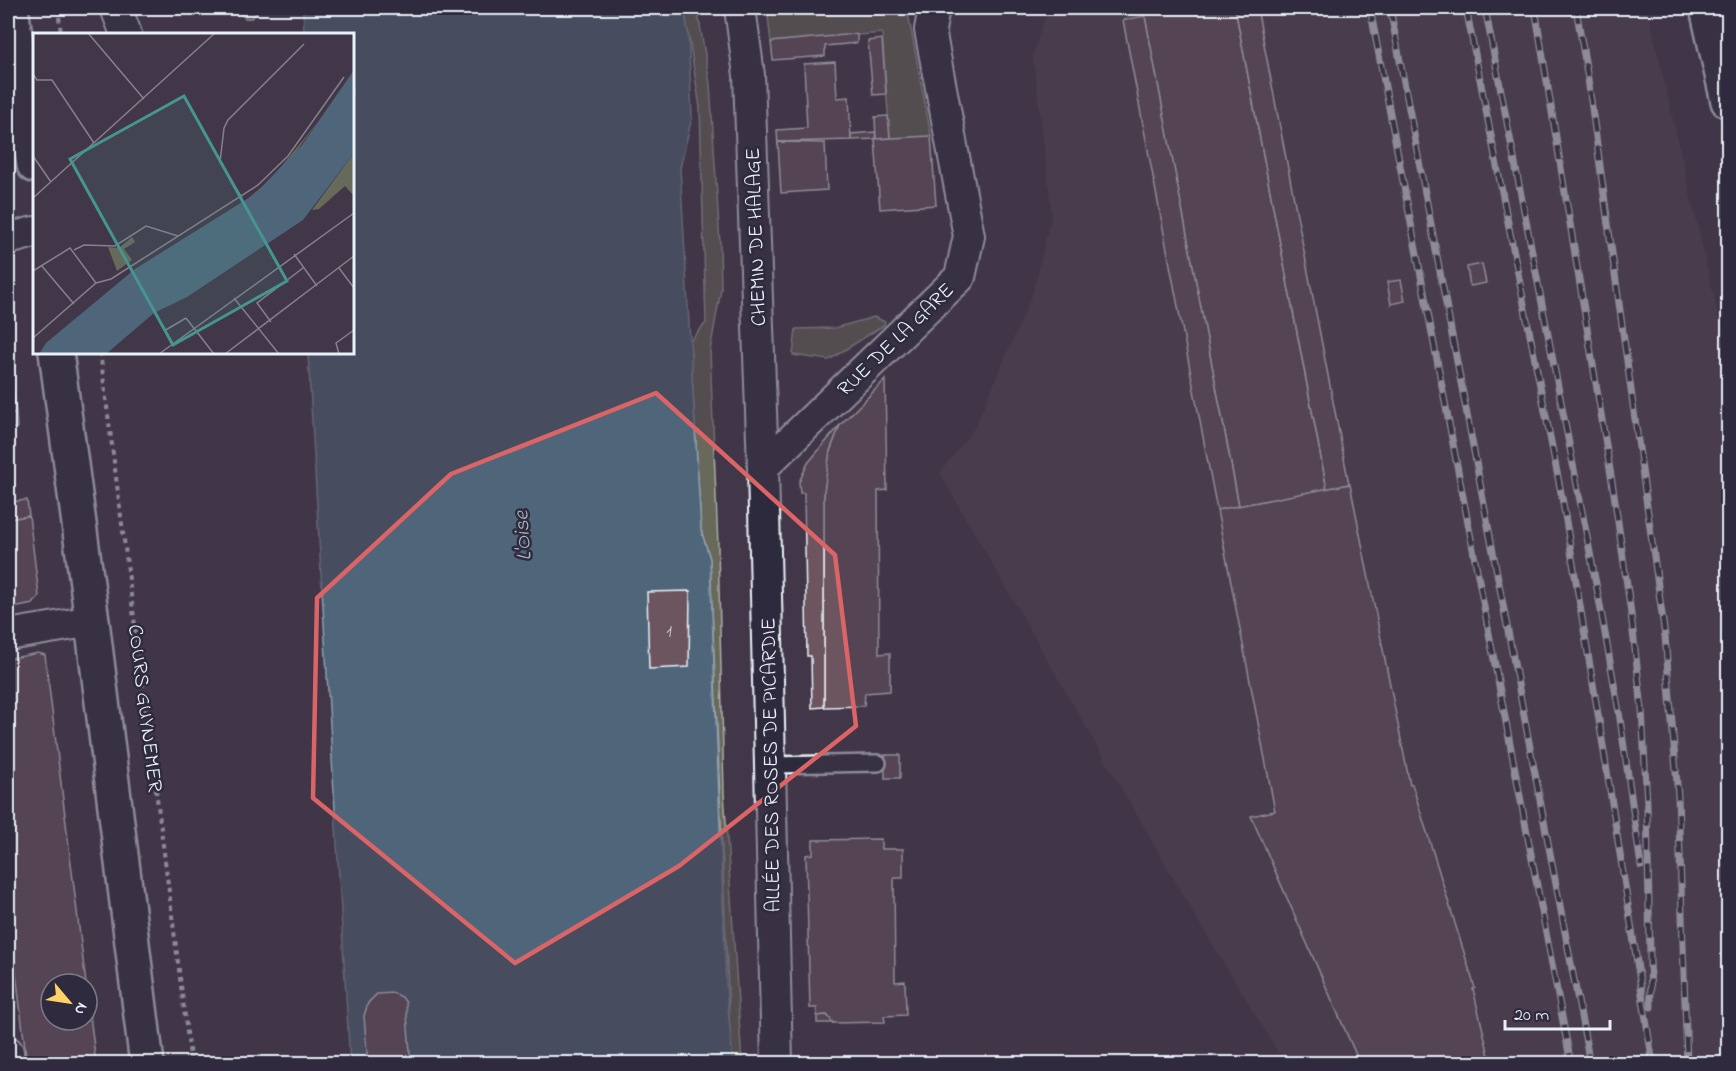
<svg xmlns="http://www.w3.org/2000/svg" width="1736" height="1071" font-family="'Indie Flower',sans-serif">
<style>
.built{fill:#524452}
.green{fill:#67695a;stroke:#a8ada9;stroke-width:1.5}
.water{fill:#4f667a;stroke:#8c9eac;stroke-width:1.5}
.building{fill:#6d5560;stroke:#e8f1f8;stroke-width:1.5}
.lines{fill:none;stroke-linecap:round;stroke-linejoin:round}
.lane-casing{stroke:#e8f1f8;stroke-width:20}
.street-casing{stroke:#e8f1f8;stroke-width:34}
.secondary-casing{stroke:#e8f1f8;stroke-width:38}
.path{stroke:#e8f1f8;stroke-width:4;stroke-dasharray:4.5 4.5;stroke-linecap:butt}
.lane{stroke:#2f2a3d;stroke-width:15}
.street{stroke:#2f2a3d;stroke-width:30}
.secondary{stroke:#2f2a3d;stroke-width:33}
.rail-casing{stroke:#e8f1f8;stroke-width:7}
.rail{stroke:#2f2a3d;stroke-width:4.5;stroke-dasharray:14;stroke-linecap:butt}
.marked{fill:none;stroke:#db6466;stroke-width:4.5;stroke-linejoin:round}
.labels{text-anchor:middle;stroke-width:5;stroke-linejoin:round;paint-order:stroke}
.number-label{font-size:18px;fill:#c9cad2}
.street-label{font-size:21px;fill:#e8f1f8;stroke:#2f2a3d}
.water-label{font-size:22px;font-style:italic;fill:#abb9c6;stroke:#2f2a3d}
.inset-road{fill:none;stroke:#84818e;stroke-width:1.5}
.view{fill:#459590;fill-opacity:0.15;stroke:#459590;stroke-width:3}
.inset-edge{fill:none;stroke:#e8f1f8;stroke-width:3}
</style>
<rect width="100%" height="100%" fill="#423748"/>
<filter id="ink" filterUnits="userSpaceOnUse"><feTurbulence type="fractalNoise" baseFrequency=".0167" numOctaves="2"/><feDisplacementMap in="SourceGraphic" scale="12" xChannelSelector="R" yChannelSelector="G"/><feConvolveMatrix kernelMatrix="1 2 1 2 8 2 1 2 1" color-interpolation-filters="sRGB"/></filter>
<g filter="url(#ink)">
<!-- built -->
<polygon class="built" points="1053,8 1647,8 1728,358 1728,1063 1285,1063 1193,912 940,473 976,426 1033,293 1052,213 1033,55 1043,22"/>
<!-- green -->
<g class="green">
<polygon points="684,8 697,8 710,84 720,244 721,289 710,351 718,546 724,793 742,1063 731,1063 710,559 701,530 690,341 706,323 700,107"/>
<polygon points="767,8 907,8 931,136 890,138 882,33 771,42"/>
<polygon points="874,317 885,322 884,325 829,360 793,355 796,329 835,328"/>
</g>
<!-- water -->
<polygon class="water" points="303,8 684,8 688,32 692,117 680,168 701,530 710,559 726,985 733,1063 350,1063 308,353 352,352 352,34 290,34 304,31"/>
<!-- building -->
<g class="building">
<polygon points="239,8 256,8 257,13 251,18 245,18 240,14"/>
<polygon points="1143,8 1235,8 1327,489 1239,506"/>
<polygon points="1235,8 1257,8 1349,484 1327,489"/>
<polygon points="1145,16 1239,506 1217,510 1123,20"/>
<polygon points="855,34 857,35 857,43 825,46 825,56 773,60 771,42"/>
<polygon points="882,39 886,94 873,95 868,41"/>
<polygon points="835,62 837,98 849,97 851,140 778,142 778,146 777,130 807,128 804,64"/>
<polygon points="888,116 890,138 876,139 875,117"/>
<polygon points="875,132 876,139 851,140 851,134"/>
<polygon points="931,136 936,205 880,209 875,139"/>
<polygon points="778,142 825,143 827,190 781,193"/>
<polygon points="1482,264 1486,283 1470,286 1467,267"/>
<polygon points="1401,280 1405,301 1391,304 1387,282"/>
<polygon points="8,334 16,413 8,414"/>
<polygon points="885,380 887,490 878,491 879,654 890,653 890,691 865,693 864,706 824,707 824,491 827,465 830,451 840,425"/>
<polygon points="16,413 17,428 8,429 8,414"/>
<polygon points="840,425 830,451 824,491 824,707 812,708 811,656 807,656 804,493 800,493 799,482 808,463"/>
<polygon points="1350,484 1410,785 1412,784 1475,988 1473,989 1491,1064 1360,1064 1251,816 1275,811 1217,510"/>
<polygon points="27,500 29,516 8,519 8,502"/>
<polygon points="29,516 39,596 33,604 8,609 8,519"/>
<polygon points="690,591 689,667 649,669 647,592"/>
<polygon points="38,653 45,655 86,984 51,984 51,1020 87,1020 87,991 96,1064 27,1064 8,907 8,659"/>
<rect x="885" y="755" width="15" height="23"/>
<polygon points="881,839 881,849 903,849 903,878 894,878 895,982 905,981 906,1015 884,1016 885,1022 833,1023 827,1015 817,1016 817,1008 810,1008 806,855 813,854 813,840"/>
<polygon points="393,993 402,997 406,1003 411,1064 368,1064 364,1016 368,1003 377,994"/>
<polygon points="827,1015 833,1023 817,1023 817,1016"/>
</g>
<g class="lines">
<!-- lane casing -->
<g class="lane-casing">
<polyline id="lane" points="770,765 878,763"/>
</g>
<!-- street casing -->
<g class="street-casing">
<g id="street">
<polyline points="116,8 126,34"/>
<polyline points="740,8 749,75 763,467 777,1064"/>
<polyline points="8,239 34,232"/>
<polyline points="763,467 960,277 969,236 930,30 934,8"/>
<polyline points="8,635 92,621"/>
<polyline points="8,1052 9,1064"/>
</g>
</g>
<!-- secondary casing -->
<g class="secondary-casing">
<g id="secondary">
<polyline points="11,8 34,165"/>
<polyline points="1707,8 1728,101"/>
<polyline points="56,352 92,621 147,1064"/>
</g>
</g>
<!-- path -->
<g class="path">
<polyline points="58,8 61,34"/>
<polyline points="100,352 191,1064"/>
</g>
<!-- lane -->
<use href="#lane" class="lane"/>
<!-- street -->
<use href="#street" class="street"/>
<!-- secondary -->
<use href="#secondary" class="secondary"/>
<!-- rail casing -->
<g class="rail-casing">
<g id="rail">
<polyline points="1370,8 1571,1064"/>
<polyline points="1390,8 1590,1064"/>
<polyline points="1466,8 1563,503 1598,714 1653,1064"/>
<polyline points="1485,8 1598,594 1619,712 1641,866"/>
<polyline points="1535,8 1614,494 1630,606 1642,709 1647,804 1651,1007"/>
<polyline points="1576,8 1588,79 1665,636 1678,796 1687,1064"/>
</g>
</g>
<!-- rail -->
<use href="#rail" class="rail"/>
</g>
</g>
<!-- marked area -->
<path d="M0 0H1736V1071H0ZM656 393 835 555 856 726 679 866 515 963 313 798 317 598 451 474Z" fill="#423748" fill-opacity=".55" fill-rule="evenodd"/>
<path class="marked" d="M656 393 835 555 856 726 679 866 515 963 313 798 317 598 451 474Z"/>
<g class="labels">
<!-- number labels -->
<g class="number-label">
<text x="669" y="636">1</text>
</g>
<!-- street labels -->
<g class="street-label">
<text transform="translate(755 237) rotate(-92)" y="7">CHEMIN DE HALAGE</text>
<text transform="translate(895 339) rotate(-44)" y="7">RUE DE LA GARE</text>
<text transform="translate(146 708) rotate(83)" y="7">COURS GUYNEMER</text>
<text transform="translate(770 765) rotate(-91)" y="7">ALLÉE DES ROSES DE PICARDIE</text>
</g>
<!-- water labels -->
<g class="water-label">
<text transform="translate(521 536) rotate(-94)" y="8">L'Oise</text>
</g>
</g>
<!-- overview -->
<g transform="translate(33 33)">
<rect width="321" height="321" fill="#423748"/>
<path d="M284 90 256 128 220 165 93 242 211 169 238 146ZM321 120V163L312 153 286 176 279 177ZM99 204 102 209 91 216 99 227 84 238 75 214 86 215Z" fill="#67695a"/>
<path d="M321 37V120L270 187 154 264 121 280 73 321H6L13 310 102 236 222 161 269 112Z" fill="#4f667a"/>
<path class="inset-road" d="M55 0 111 66M0 41 4 47H19L61 110M0 123 18 149M0 165 182 0M209 165 187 129 191 95 195 87 271 11M41 217 51 212 82 213 113 193 145 203M261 221 284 253M8 232 41 271M306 235 321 255M0 238 37 215 63 250M201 265 246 321M153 285 181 321M238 289 224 270 270 235M131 298 153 285M0 305 63 250 78 246 225 152 255 123 311 44M126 321 321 180M192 321 321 223M306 321 303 310 321 297"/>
<path class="view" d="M151 63 254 248 140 312 37 126Z"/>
<rect width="321" height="321" class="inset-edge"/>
</g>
<!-- margin -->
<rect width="1736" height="1071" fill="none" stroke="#2f2a3d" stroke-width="30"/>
<rect x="15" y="15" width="1706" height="1041" fill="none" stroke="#e8f1f8" stroke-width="2" filter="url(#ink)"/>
<!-- north arrow -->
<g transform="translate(69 1002) rotate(119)"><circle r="28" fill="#2f2a3d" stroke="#797a88" stroke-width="1.5"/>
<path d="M0-4.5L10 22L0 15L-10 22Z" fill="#ffd166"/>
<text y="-9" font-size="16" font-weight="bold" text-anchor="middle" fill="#e8f1f8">N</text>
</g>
<!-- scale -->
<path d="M1505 1020v9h105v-9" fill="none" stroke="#e8f1f8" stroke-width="3"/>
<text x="1514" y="1020" font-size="18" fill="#e8f1f8" stroke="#2f2a3d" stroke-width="4.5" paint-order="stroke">20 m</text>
</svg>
